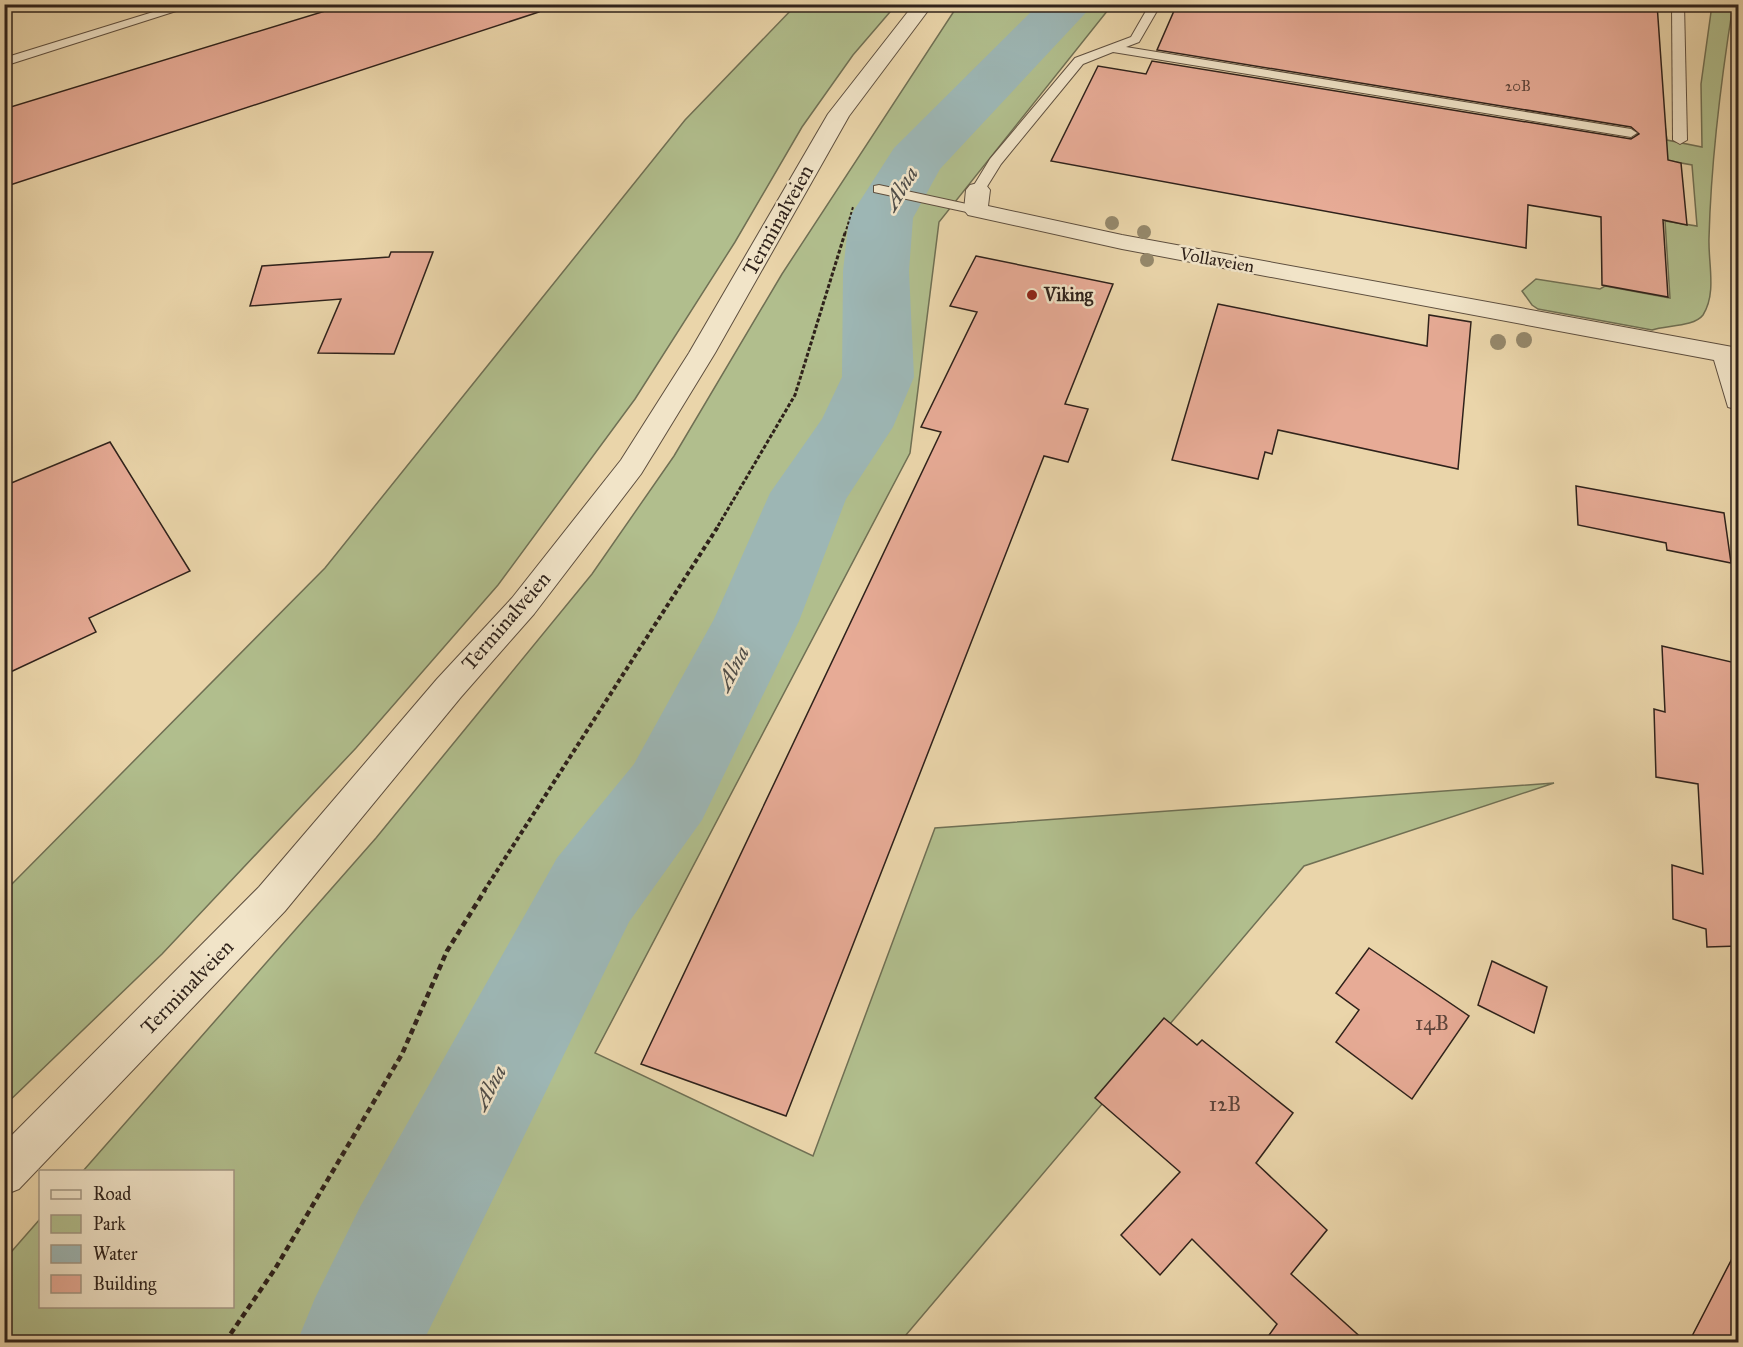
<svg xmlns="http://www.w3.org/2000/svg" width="1743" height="1347" font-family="'IM FELL Great Primer',serif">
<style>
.green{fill:#b1be8d;stroke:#707054;stroke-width:1.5}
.water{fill:#9db6b4;stroke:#717b77;stroke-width:1.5}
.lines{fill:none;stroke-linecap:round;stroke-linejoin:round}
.shore{stroke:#666c68;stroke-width:1.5}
.river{fill:#9db6b4;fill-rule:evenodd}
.building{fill:#e7ab96;stroke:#2f221b;stroke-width:1.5}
.service-casing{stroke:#5e4f3f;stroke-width:2}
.minor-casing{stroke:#5e4f3f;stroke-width:2}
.path-far3{stroke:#2f221b;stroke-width:2;stroke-dasharray:3 2;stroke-linecap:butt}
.path-far2{stroke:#2f221b;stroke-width:3;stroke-dasharray:4 2;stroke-linecap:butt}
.path-far1{stroke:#2f221b;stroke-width:4;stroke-dasharray:4.5 3;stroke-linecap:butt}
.path{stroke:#2f221b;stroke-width:4.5;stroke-dasharray:6 4;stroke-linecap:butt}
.service{fill:#f1e4c8;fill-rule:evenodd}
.minor{fill:#f1e4c8;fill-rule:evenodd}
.tree{fill:#95886b}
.poi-dot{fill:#8f2418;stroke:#f1e4c8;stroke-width:2}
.labels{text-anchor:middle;stroke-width:5;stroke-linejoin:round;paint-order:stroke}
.far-number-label{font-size:15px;fill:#5d443a}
.far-street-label{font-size:18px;fill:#2f221b;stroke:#f1e4c8}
.far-poi-label{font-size:18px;font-weight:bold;fill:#2f221b;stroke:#f1e4c8;text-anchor:start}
.street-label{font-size:21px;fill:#2f221b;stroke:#f1e4c8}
.near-number-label{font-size:21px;fill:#5d443a}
.water-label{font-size:22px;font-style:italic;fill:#504e49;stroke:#f1e4c8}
</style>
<rect width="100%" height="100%" fill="#ead5aa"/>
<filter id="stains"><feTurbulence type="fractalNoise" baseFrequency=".00333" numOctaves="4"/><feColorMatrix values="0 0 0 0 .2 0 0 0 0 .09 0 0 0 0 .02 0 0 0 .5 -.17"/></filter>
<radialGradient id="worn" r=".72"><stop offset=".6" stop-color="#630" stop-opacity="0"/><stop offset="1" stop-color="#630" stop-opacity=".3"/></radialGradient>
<!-- green -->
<g class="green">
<polygon points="796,5 896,5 853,55 802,127 735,242 635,399 498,585 356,748 162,954 5,1105 5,891 325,568 685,120"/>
<polygon points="958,5 1112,5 939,222 910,453 595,1053 813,1156 935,828 1554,783 1304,866 900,1342 5,1342 5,1259 40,1219 40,1306 232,1306 232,1172 83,1171 376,838 592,574 674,456 782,274"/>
<path d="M1712 5H1733C1721 80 1711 162 1709 238 1708 263 1717 293 1703 315 1694 327 1665 325 1652 330L1538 309 1532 305 1522 291 1536 279 1600 289 1605 286 1670 298 1665 221 1697 226 1692 165 1648 157 1637 138 1635 123 1664 119 1667 140 1702 147 1701 84Z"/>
</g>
<!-- water -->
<path class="water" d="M872 207 902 211 892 244 889 274 900 347 897 378 863 374C867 318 856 263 872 207Z"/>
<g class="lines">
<!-- shore -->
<g class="shore">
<path d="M878 214 892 218 883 274 892 327V369L889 372 872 370 870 367C870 319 856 259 878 214Z"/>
<polygon points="879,315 886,339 882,363 878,361 876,318"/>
</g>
<!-- river -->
<polygon class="river" points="1039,4 1094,4 940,169 913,218 909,271 914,377 893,427 846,499 799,621 702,820 629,922 423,1342 297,1342 315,1298 360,1207 557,858 634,764 714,619 770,493 822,419 842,377 843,271 849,218 894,148"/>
</g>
<!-- building -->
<g class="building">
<polygon points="348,4 538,4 539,12 4,187 4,109"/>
<polygon points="1177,4 1657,4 1668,160 1681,163 1687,225 1663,220 1668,297 1602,285 1601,217 1528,205 1526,248 1051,161 1098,66 1146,74 1152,61 1631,139 1639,134 1631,127 1157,50"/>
<polygon points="391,252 433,252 394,354 318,353 341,299 250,306 262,266 389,257"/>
<polygon points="976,256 1113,284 1065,404 1088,409 1068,462 1044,456 786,1116 641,1064 941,432 921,427 977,312 950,306"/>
<polygon points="1218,304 1427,346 1429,315 1471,322 1458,469 1278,430 1272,454 1265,452 1258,479 1172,460"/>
<polygon points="110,442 190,571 89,618 96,632 4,675 4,486"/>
<polygon points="1576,486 1724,513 1731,563 1667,550 1666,543 1578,525"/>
<polygon points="1662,646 1736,663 1738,692 1738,946 1707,947 1706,929 1673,919 1672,865 1703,874 1698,784 1656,777 1654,709 1665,712"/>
<polygon points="1369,948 1469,1016 1412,1099 1336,1042 1359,1010 1336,993"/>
<polygon points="1492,961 1547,987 1534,1033 1478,1005"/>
<polygon points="1164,1018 1197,1045 1202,1040 1293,1113 1256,1163 1327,1230 1291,1274 1366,1342 1264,1342 1277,1324 1192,1239 1160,1275 1121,1235 1180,1172 1095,1098"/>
<polygon points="1738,1247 1738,1342 1689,1342"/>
</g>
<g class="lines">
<!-- service casing -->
<g class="service-casing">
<g id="service">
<polygon points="179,4 198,4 4,66 4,58"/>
<polygon points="1150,4 1161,4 1139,42 1126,47 1631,129 1637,133 1631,137 1113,52 1083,64 1001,164 983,193 973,193 971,190 990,159 1075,58 1131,37"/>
<polygon points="1672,4 1684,4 1687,140 1680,144 1673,140"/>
<polygon points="879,185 976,206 983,210 976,214 874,192 874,186"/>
</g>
</g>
<!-- minor casing -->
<g class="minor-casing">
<g id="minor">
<polygon points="914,4 933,4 849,116 715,353 641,474 534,614 461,697 285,911 19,1189 4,1195 4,1143 259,887 437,679 512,598 621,460 689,353 828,114"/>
<polygon points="978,183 986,185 990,190 988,206 1122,235 1738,348 1738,410 1728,407 1714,360 1122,249 968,215 964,210 966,190 970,185"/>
</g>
</g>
<!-- path-far3 -->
<polyline class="path-far3" points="845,234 853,207"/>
<!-- path-far2 -->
<polyline class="path-far2" points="718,526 795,395 845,233"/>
<!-- path-far1 -->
<polyline class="path-far1" points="484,891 719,525"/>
<!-- path -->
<polyline class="path" points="225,1342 275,1269 402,1054 447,951 485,890"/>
<!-- service -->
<use href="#service" class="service"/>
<!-- minor -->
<use href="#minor" class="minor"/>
</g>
<!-- trees -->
<g class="tree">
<circle cx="1112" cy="223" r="7"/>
<circle cx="1144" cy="232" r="7"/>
<circle cx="1147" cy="260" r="7"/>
<circle cx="1524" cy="340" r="8"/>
<circle cx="1498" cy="342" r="8"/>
</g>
<!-- markers -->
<circle class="poi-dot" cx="1032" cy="295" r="6"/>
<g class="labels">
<!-- far-number labels -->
<g class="far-number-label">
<text x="1518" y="91">20B</text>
</g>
<!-- far-street labels -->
<g class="far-street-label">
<text transform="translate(1217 260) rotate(10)" y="6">Vollaveien</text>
</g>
<!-- far-poi labels -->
<g class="far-poi-label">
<text x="1044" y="301">Viking</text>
</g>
<!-- street labels -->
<g class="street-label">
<text transform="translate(778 220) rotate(-61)" y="7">Terminalveien</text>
<text transform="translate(506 621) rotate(-49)" y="7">Terminalveien</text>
<text transform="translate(187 987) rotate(-46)" y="7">Terminalveien</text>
</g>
<!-- near-number labels -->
<g class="near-number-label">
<text x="1432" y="1030">14B</text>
<text x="1225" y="1111">12B</text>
</g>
<!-- water labels -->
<g class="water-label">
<text transform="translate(900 188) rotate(-59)" y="8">Alna</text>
<text transform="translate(732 668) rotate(-63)" y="8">Alna</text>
<text transform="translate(489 1087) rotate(-62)" y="8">Alna</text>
</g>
</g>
<!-- margin -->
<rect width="1743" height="1347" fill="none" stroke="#ead5aa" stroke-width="24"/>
<rect x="6" y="6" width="1731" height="1335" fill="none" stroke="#2f221b" stroke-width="3"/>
<rect x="12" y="12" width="1719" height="1323" fill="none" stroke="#2f221b" stroke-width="1.5"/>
<!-- legend -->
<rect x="39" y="1170" width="195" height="138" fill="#f1e4c8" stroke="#a39683" stroke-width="1.5"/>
<rect x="51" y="1190" width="30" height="9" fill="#f1e4c8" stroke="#a39683" stroke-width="1.5"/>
<text x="93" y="1200" font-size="18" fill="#2f221b">Road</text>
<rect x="51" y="1215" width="30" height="18" fill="#b1be8d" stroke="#a39683" stroke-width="1.5"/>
<text x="93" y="1230" font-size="18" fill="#2f221b">Park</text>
<rect x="51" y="1245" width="30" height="18" fill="#9db6b4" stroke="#a39683" stroke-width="1.5"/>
<text x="93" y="1260" font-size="18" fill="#2f221b">Water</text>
<rect x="51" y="1275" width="30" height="18" fill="#e7ab96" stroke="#a39683" stroke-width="1.5"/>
<text x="93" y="1290" font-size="18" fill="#2f221b">Building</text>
<rect width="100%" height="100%" filter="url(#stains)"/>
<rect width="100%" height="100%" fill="url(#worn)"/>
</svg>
